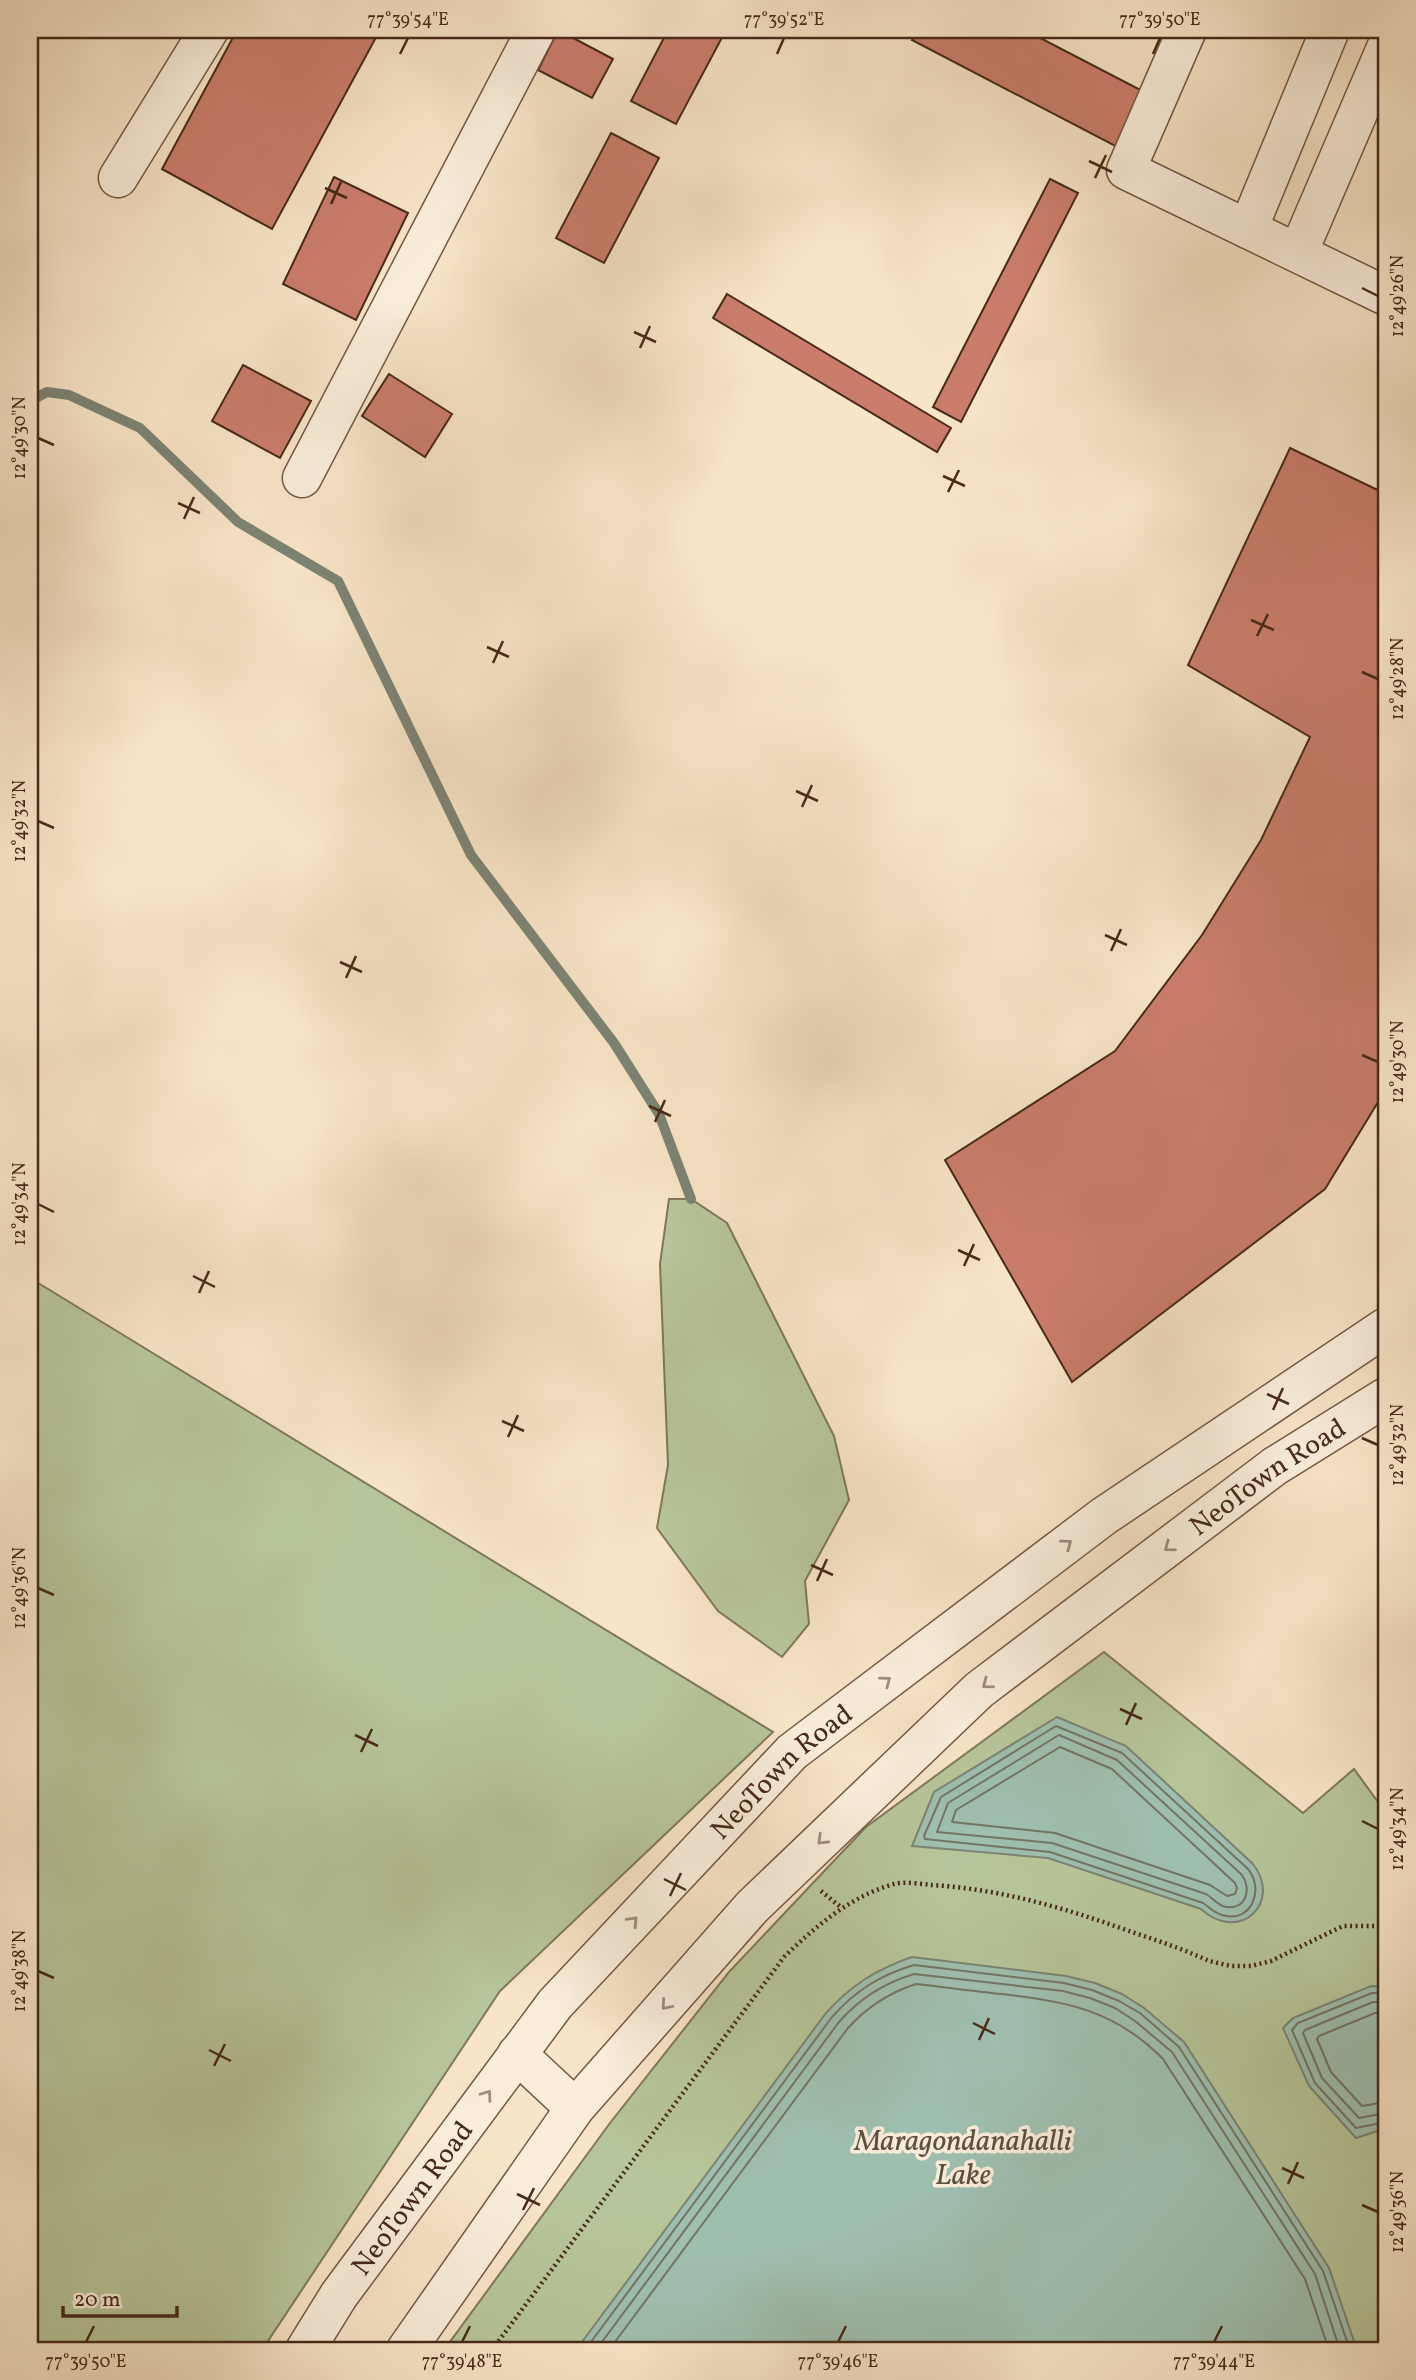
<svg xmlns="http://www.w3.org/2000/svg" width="1416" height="2380" font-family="Vollkorn,serif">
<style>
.green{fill:#b7c69a;stroke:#7f785a;stroke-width:2}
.water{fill:#9fc0b0;stroke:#7c8474;stroke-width:2}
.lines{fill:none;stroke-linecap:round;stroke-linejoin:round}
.shore{stroke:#737564;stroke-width:2}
.stream{stroke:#7c8474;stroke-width:10}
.building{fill:#ca7d6b;stroke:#472a19;stroke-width:2}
.minor-casing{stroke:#735944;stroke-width:41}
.path{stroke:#472a19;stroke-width:4.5;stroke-dasharray:2 3.5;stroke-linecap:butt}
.minor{stroke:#faeedb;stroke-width:38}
.oneway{stroke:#a08c7a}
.ticks{fill:none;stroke:#472a19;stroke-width:2.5}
.labels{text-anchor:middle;stroke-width:7;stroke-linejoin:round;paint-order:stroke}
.street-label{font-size:28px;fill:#472a19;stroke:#faeedb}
.water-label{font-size:30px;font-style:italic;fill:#5d503f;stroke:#faeedb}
.neatline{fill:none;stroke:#472a19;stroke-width:2.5}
.ticks-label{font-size:18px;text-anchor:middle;fill:#472a19}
</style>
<rect width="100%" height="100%" fill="#f8e5c7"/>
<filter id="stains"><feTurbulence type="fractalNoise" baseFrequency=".00286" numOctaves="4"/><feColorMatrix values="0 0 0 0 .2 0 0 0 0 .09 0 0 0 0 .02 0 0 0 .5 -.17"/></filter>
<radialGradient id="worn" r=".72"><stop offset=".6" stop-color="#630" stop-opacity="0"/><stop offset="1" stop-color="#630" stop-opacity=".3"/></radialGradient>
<!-- green -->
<g class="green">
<polygon points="669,1199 691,1199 727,1223 834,1436 849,1500 805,1581 809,1624 782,1657 718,1611 657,1528 668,1465 660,1264"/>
<polygon points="30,1278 773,1732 500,1991 262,2350 30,2350"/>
<polygon points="1104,1652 1303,1813 1354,1769 1386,1813 1386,2350 444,2350 610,2123 729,1972 812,1884 866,1827"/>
</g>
<!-- water -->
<g class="water">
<path d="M1057 1717 1126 1746 1253 1864C1283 1903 1239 1944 1201 1909L1048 1858 912 1846 934 1792Z"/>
<path d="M912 1957 1066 1976 1095 1983 1122 1994 1144 2008 1184 2042 1329 2268 1357 2350H576L826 2013C851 1985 877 1969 912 1957Z"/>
<polygon points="1371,1986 1386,1987 1386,2128 1356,2138 1309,2086 1283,2028 1293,2018"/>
</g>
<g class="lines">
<!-- shore -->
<g class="shore">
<path d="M1056 1726 1122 1753 1248 1869C1265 1890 1251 1924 1222 1915 1214 1913 1209 1907 1203 1903L1050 1852 925 1839 924 1836 941 1797Z"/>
<path d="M1059 1735 1117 1760 1242 1875C1252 1889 1246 1910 1226 1907 1218 1906 1213 1898 1206 1894L1052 1843 937 1832 948 1803Z"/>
<polygon points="1060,1747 1112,1769 1235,1883 1237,1888 1235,1894 1227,1896 1210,1885 1055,1833 952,1822 956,1810"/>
<polyline points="1386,1993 1372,1993 1298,2023 1292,2030 1315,2083 1356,2128 1386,2122"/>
<polyline points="1386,2002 1373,2002 1305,2030 1303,2033 1322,2078 1359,2118 1386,2113"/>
<polyline points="1386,2013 1375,2013 1319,2036 1317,2039 1331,2072 1362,2106 1386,2102"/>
<path d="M585 2350 832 2017C855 1991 880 1975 914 1965L1064 1983 1092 1990 1119 2001 1140 2013 1179 2047 1323 2271 1350 2350"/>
<path d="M596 2350 839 2022C860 1998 884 1983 914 1974L1063 1991 1090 1998 1115 2008 1135 2021 1172 2052 1315 2274 1340 2350"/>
<path d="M609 2350 848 2028C867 2007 888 1993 916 1984 944 1987 973 1991 1002 1994 1068 2002 1115 2010 1163 2059L1305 2279 1329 2350"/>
</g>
<!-- stream -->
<polyline class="stream" points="30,401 47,392 69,395 140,428 238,522 338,581 471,855 614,1043 659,1114 691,1199"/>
</g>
<!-- building -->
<g class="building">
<polygon points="237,30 380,30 272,229 162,169"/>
<polygon points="558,30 613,59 592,98 538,70"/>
<polygon points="668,30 726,30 676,124 631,101"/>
<polygon points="917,30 1025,30 1150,95 1121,149 912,40"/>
<polygon points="611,133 659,158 604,263 556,238"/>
<polygon points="334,177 408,213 356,320 283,284"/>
<polygon points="1050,179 1078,193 961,422 933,407"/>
<polygon points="727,294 951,428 937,452 713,318"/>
<polygon points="243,365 311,401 280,458 212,421"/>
<polygon points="389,374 452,414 425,457 362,416"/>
<polygon points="1290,448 1386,494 1386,1089 1325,1189 1072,1382 945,1160 1115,1051 1202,935 1261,840 1310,737 1188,665"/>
</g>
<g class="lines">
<!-- minor casing -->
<g class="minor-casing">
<g id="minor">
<polyline points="1187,30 1126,170 1386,296"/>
<polyline points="118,178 209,30"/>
<polyline points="1248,229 1330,30"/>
<polyline points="1298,253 1386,48"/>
<polyline points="302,478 536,30"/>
<polyline points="517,2054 575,2108"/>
<path id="s1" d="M305 2350 339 2295 555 2004 792 1752 1104 1516 1386 1327"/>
<path id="s2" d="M406 2350 575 2108 752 1907 979 1690 1275 1466 1386 1397"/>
</g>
</g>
<!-- path -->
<g class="path">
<polyline points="821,1891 842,1908"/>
<path d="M492 2350 784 1957C816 1926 851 1896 894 1884 905 1881 920 1884 932 1885 1000 1889 1065 1908 1129 1931 1156 1940 1183 1949 1209 1961L1231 1966H1251L1271 1961 1343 1926H1386"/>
</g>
<!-- minor -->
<use href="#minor" class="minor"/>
</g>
<!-- one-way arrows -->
<defs><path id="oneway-chevron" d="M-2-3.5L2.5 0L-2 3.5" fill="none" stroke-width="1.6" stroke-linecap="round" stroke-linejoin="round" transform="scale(1.75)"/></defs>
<g class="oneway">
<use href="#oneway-chevron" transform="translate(1067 1544) rotate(-37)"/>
<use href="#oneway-chevron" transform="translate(1169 1547) rotate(143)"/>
<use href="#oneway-chevron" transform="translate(886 1681) rotate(-37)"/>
<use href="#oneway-chevron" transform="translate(987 1684) rotate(143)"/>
<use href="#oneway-chevron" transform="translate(822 1840) rotate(136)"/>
<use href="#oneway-chevron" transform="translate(633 1921) rotate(-47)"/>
<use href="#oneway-chevron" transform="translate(666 2005) rotate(131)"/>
<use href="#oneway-chevron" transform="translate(487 2095) rotate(-54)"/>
</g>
<!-- ticks -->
<path class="ticks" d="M400 54 408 38M777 54 784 38M1153 54 1160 38M1089 161 1112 172M1095 178 1106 155M325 188 347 198M331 204 341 182M1362 288 1378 296M634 332 656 342M640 348 650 326M38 438 54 445M943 476 965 486M948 492 959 470M178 503 200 513M184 519 194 497M1251 620 1274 630M1257 636 1268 614M487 647 509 657M493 663 503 641M1362 672 1378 679M796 791 818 801M802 807 812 785M38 821 54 828M1105 935 1127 945M1111 951 1121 929M340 962 362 972M346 978 356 956M1362 1055 1378 1062M649 1106 671 1116M655 1122 665 1100M38 1204 54 1212M958 1250 980 1260M964 1266 974 1244M193 1276 215 1287M199 1293 209 1271M1267 1394 1289 1404M1273 1410 1283 1388M502 1421 524 1431M508 1437 518 1415M1362 1438 1378 1445M811 1565 833 1575M817 1581 827 1559M38 1588 54 1595M1120 1709 1142 1719M1126 1725 1136 1703M355 1735 378 1746M361 1752 372 1729M1362 1821 1378 1829M664 1879 686 1890M670 1896 681 1873M38 1971 54 1978M973 2023 995 2034M979 2040 989 2018M209 2050 231 2061M214 2066 225 2044M1282 2168 1304 2178M1288 2184 1298 2162M517 2194 540 2205M1362 2205 1378 2212M523 2210 534 2188M86 2342 94 2326M462 2342 470 2326M838 2342 846 2326M1214 2342 1222 2326"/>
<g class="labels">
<!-- street labels -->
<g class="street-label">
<text dy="10" stroke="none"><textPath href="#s2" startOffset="1236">NeoTown Road</textPath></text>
<text dy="10" stroke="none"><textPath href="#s1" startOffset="752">NeoTown Road</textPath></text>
<text dy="10" stroke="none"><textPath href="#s1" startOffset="186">NeoTown Road</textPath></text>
</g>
<!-- water labels -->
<g class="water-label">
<text x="963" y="2150">Maragondanahalli<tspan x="963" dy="34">Lake</tspan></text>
</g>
</g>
<!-- margin -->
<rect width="1416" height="2380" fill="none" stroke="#f8e5c7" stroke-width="77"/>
<!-- scale -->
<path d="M63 2306v10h114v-10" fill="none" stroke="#472a19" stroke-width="3.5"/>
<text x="74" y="2306" font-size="21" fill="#472a19" stroke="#faeedb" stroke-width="5" paint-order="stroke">20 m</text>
<rect x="38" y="38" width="1340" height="2304" class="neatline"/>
<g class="ticks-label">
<text x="408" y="25">77°39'54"E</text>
<text x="784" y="25">77°39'52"E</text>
<text x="1160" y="25">77°39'50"E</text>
<text transform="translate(1397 296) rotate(-90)" y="6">12°49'26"N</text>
<text transform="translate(19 438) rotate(-90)" y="6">12°49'30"N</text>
<text transform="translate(1397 679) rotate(-90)" y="6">12°49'28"N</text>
<text transform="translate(19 821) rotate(-90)" y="6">12°49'32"N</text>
<text transform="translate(1397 1062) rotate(-90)" y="6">12°49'30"N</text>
<text transform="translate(19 1204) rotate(-90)" y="6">12°49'34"N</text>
<text transform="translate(1397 1445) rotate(-90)" y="6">12°49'32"N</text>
<text transform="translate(19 1588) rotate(-90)" y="6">12°49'36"N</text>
<text transform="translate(1397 1829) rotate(-90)" y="6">12°49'34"N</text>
<text transform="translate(19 1971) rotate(-90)" y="6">12°49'38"N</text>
<text transform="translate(1397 2212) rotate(-90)" y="6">12°49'36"N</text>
<text x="86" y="2367">77°39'50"E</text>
<text x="462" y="2367">77°39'48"E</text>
<text x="838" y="2367">77°39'46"E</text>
<text x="1214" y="2367">77°39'44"E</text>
</g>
<rect width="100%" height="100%" filter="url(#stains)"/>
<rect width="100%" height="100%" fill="url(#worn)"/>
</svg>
